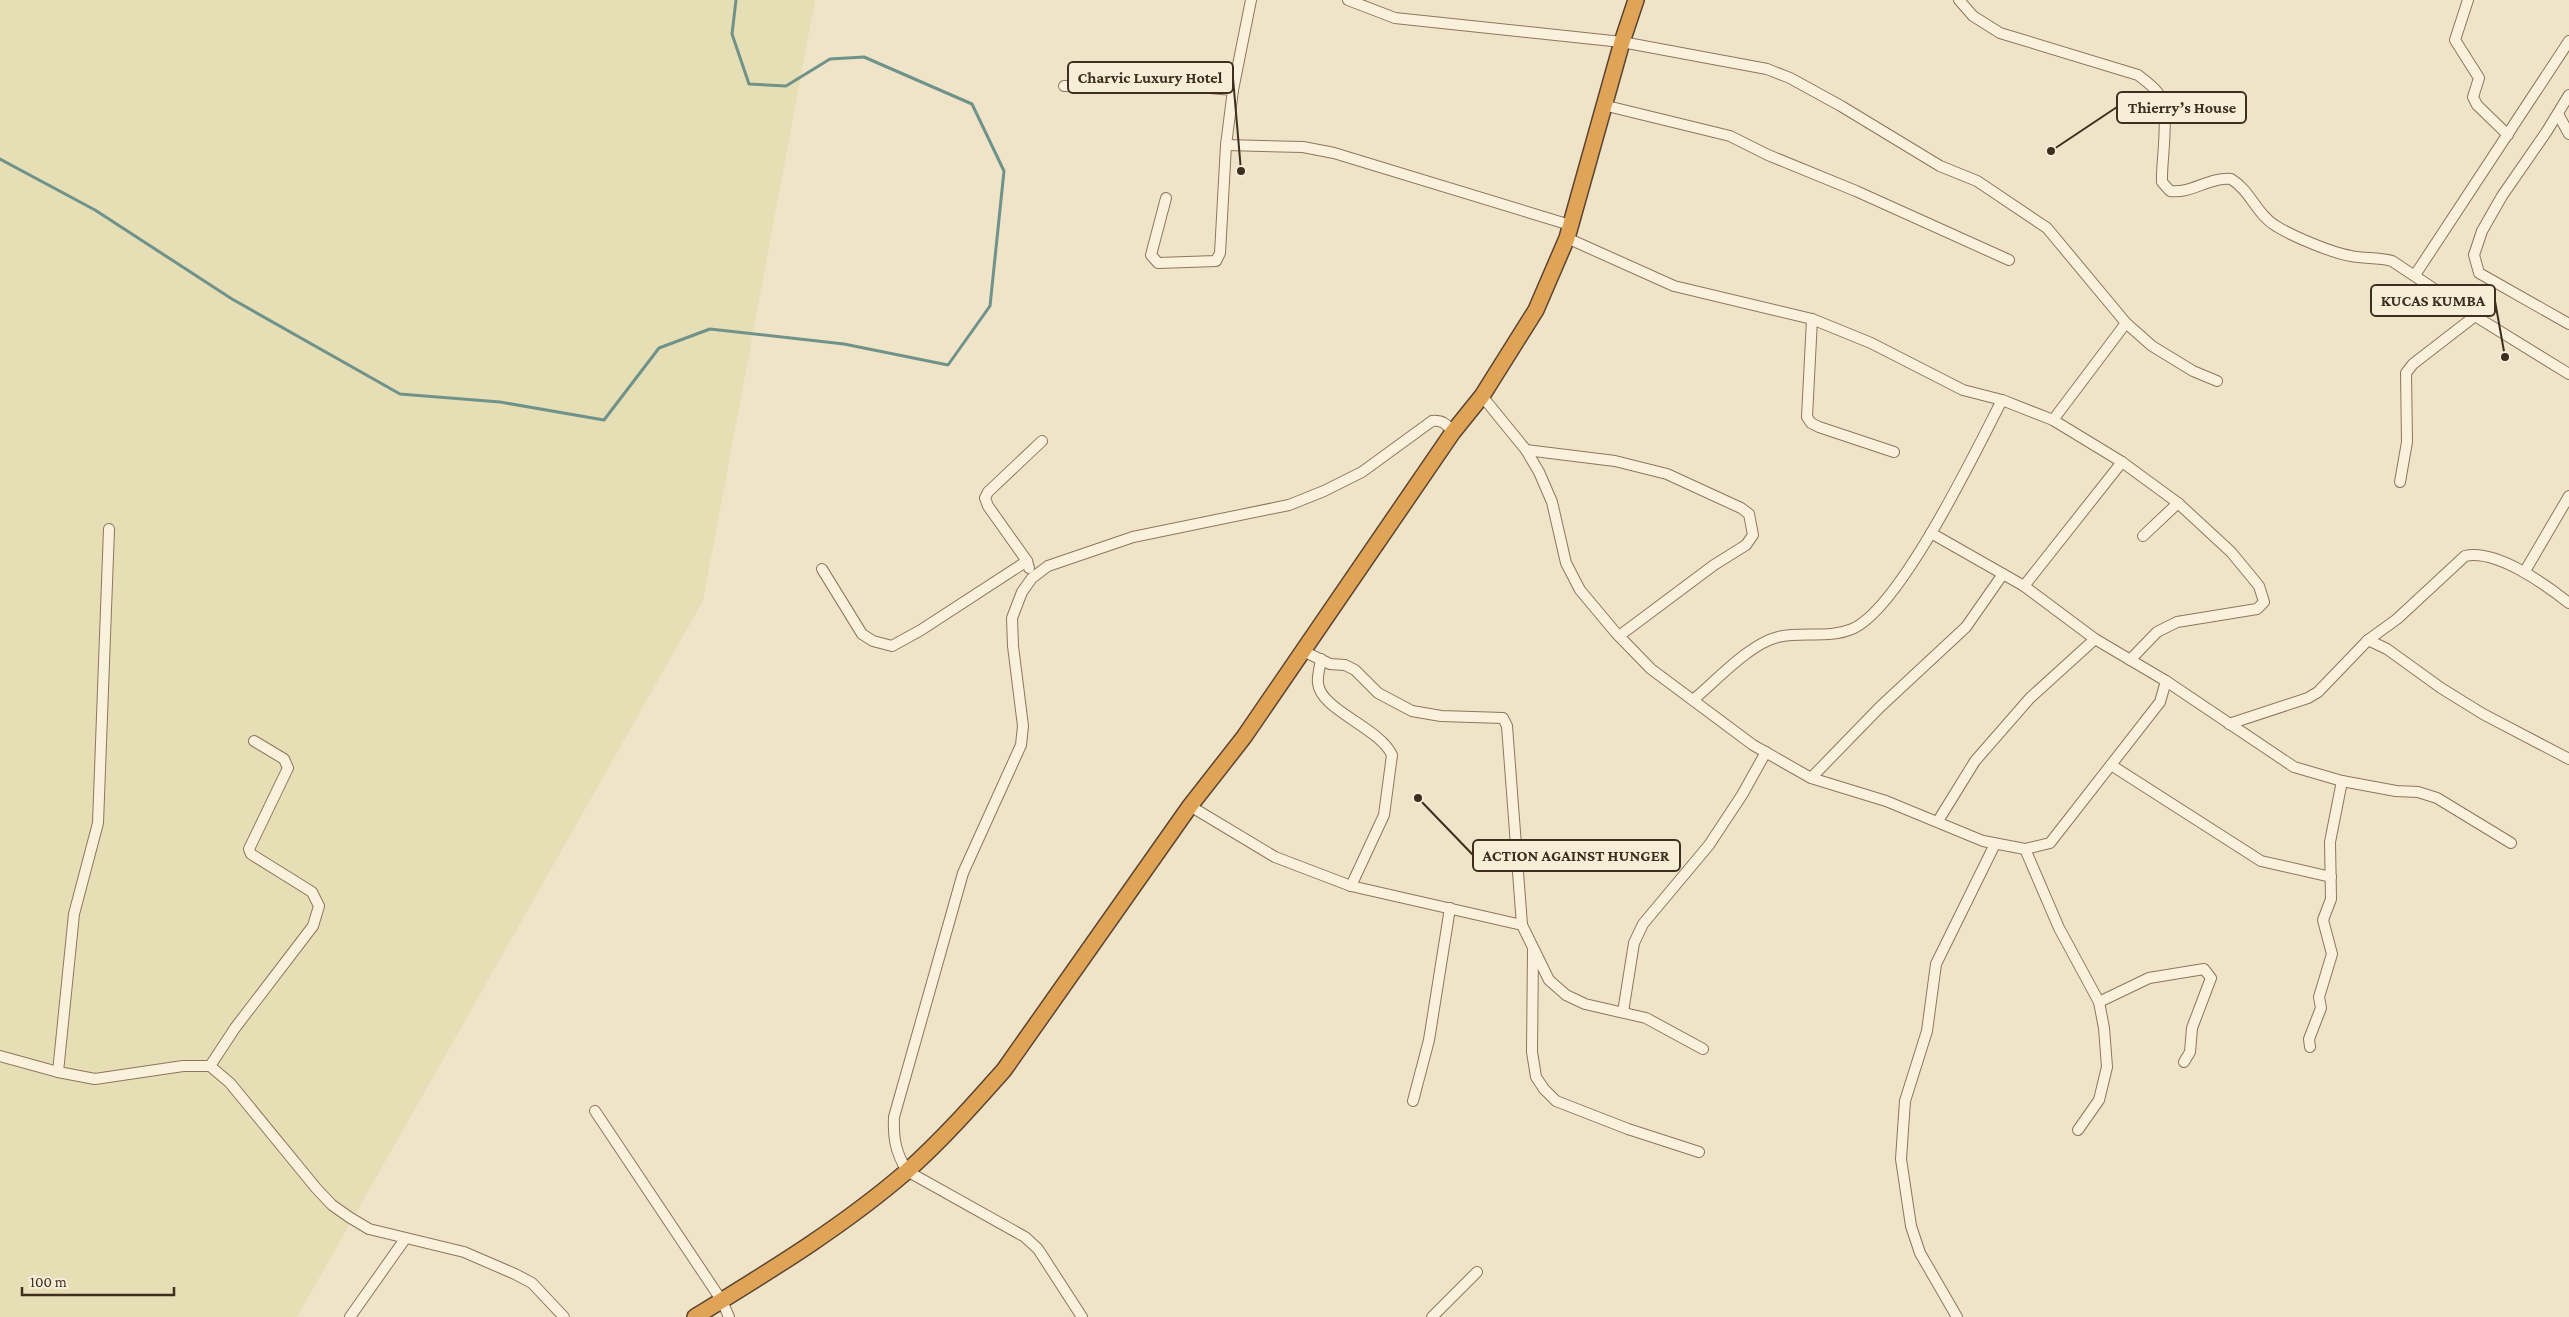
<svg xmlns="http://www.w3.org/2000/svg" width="2569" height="1317" font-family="'Crimson Pro',serif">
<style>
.farmland{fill:#e6deb5}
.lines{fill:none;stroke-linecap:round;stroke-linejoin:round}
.stream{stroke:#6f938a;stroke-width:3}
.minor-casing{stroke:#8d765c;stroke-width:12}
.highway-casing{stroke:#5b4430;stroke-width:18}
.minor{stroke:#faf1dc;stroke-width:10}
.highway{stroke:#e0a458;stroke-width:15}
.leader{fill:none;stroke:#3d2e20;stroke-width:2}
.callout-dot{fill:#3d2e20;stroke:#f7eed8;stroke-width:2}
.callout{fill:#f7eed8;stroke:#3d2e20;stroke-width:2}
.callout-label{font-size:16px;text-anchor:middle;font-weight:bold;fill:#3d2e20}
</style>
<rect width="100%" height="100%" fill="#f0e4c8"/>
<!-- farmland -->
<polygon class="farmland" points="0,0 815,0 703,601 297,1317 0,1317"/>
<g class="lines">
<!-- stream -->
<polyline class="stream" points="0,159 95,210 232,299 400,394 500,402 604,420 659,348 710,329 844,344 948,365 990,306 1004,171 972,104 864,57 830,59 786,86 749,84 732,34 736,0"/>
<!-- minor casing -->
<g class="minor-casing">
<g id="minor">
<polyline points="1348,0 1395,18 1622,42 1767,69 1790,78 1841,106 1940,166 1977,181 2047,228 2126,323 2152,346 2193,371 2217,381"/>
<path d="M1959 0 1973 16 2000 33 2138 75C2146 81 2153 86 2158 93 2171 112 2161 159 2162 182L2170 191C2191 194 2209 177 2231 179 2250 190 2257 215 2276 226 2292 236 2332 253 2351 256 2364 259 2378 257 2392 261L2475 316 2569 374"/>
<polyline points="2468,0 2455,40 2479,78 2473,97 2477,105 2508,135"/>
<polyline points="1064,86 1174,85 1233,90"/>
<polyline points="2569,95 2547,131 2502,196 2482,231 2474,255 2479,273 2569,324"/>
<polyline points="1603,105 1730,136 1768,155 1856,191 2009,260"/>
<polyline points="2558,114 2569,134"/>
<polyline points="1226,145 1303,147 1334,153 1570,225"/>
<polyline points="1166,198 1151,255 1158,263 1216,261 1220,253 1226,145 1233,90 1251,0"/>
<polyline points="1567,238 1674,286 1812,319 1871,343 1963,390 2002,400 2053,420 2122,462 2178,503 2231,552 2259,586 2264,602 2257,609 2177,622 2157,632 2130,660"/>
<polyline points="2415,275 2569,41"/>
<polyline points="1812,319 1807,417 1811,423 1819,427 1894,452"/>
<polyline points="1482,396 1526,450 1539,472 1552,502 1566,563 1580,590 1616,633 1651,669 1753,745 1811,778 1886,801 1983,841 2025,849 2050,843 2160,702 2166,681 2095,639 2024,586 2122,462"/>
<polyline points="2053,420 2126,323"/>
<polyline points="1526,450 1615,461 1667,474 1741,508 1749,514 1753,535 1746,545 1714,565 1619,636"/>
<polyline points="2400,482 2407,442 2406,373 2413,364 2475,316"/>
<polyline points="1931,533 2024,586"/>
<polyline points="2143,536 2178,503"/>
<polyline points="1029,568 1027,561 988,506 985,498 988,492 1042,441"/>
<polyline points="822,569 862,634 873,641 892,646 921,630 1027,561"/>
<polyline points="2525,571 2569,496"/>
<polyline points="2368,640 2387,649 2441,688 2483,714 2569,759"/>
<polyline points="1303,651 1330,664 1345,665 1355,670 1378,693 1412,711 1441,716 1503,718 1507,726 1522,925"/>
<path d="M1321 659C1320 667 1317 676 1318 683 1320 710 1379 727 1392 755L1384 815 1351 886"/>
<polyline points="2166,681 2294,767 2342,781 2396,791 2418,792 2437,798 2511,843"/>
<path d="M1693 700C1716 681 1749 644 1778 637 1803 631 1828 639 1852 629 1900 609 1977 449 2002 400"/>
<path d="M2229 724 2308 698 2318 692 2368 640 2397 619 2465 556C2496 549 2545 584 2569 603"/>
<polyline points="2111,765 2261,861 2331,877"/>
<polyline points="1811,778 1880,707 1966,627 2003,574"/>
<polyline points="1190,806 1275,857 1351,886 1522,925 1549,980 1566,995 1585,1004 1646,1018 1703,1049"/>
<polyline points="1938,821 1975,761 2030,698 2095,639"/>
<polyline points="2025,849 2059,928 2099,1002 2104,1028 2107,1067 2099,1100 2078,1130"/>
<polyline points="1533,951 1532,1052 1536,1077 1544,1089 1556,1101 1628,1129 1699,1152"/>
<polyline points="2099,1002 2149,978 2204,969 2211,978 2192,1028 2190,1052 2184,1062"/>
<polyline points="1623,1012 1634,943 1643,924 1709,845 1742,795 1766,752"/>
<polyline points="2310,1047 2309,1039 2321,1008 2319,997 2332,954 2323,920 2331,899 2330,842 2342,781"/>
<polyline points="0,1056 58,1072 95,1079 183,1066 210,1066 230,1083 316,1188 332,1205 349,1217 369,1229 464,1252 515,1274 532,1283 564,1317"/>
<polyline points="210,1066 235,1028 313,926 319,906 312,892 251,854 249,849 288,768 284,759 254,741"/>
<polyline points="58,1072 74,914 98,823 109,529"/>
<polyline points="1413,1101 1429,1040 1450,908"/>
<polyline points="595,1111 722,1301 729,1317"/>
<polyline points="350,1317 405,1239"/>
<path d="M1082 1317 1038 1249 1025 1237 907 1171C896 1153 893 1139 894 1117L963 873 1021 745 1023 726 1013 646 1012 618 1022 592 1032 578 1048 566 1133 537 1289 505 1324 491 1362 472 1432 421C1443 420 1446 424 1453 432"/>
<polyline points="1432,1317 1477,1272"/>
<polyline points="1957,1317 1920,1253 1911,1226 1901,1159 1905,1101 1927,1031 1936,964 1995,844"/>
</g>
</g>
<!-- highway casing -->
<g class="highway-casing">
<path id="highway" d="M695 1317C768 1272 841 1228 906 1172 941 1141 973 1105 1004 1070L1190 806 1244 737 1453 432 1482 396 1536 310 1567 238 1622 42 1636 0"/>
</g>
<!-- minor -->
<use href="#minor" class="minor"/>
<!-- highway -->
<use href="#highway" class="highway"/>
</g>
<!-- callouts -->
<path class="leader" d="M1241 171L1233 78M2051 151L2117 107M2505 357L2495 301M1418 798L1473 855"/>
<g class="callout-dot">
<circle cx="1241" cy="171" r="5"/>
<circle cx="2051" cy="151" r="5"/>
<circle cx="2505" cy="357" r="5"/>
<circle cx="1418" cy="798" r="5"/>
</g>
<g class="callout">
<rect x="1068" y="62" width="165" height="31" rx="5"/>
<rect x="2117" y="92" width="129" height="31" rx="5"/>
<rect x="2371" y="285" width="124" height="31" rx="5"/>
<rect x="1473" y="840" width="207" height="31" rx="5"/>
</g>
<g class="callout-label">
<text x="1150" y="83">Charvic Luxury Hotel</text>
<text x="2182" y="113">Thierry’s House</text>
<text x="2433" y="306">KUCAS KUMBA</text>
<text x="1576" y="861">ACTION AGAINST HUNGER</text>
</g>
<!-- scale -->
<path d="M22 1287v8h152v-8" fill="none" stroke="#3d2e20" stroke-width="2.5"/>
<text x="30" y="1287" font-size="15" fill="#3d2e20" stroke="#f7eed8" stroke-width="4" paint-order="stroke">100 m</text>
</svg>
